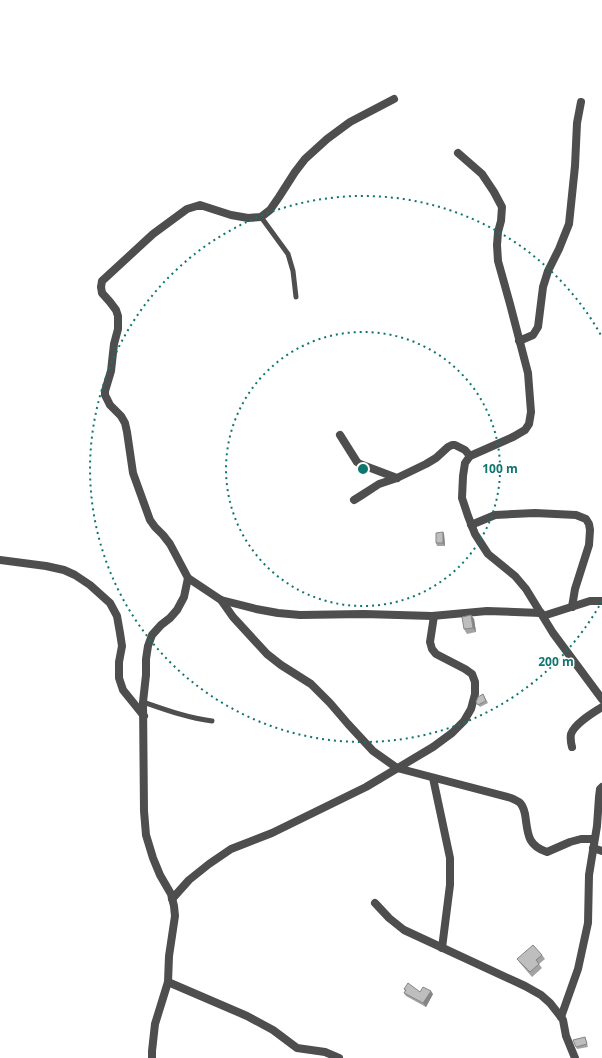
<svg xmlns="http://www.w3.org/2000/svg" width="602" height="1058" font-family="'Open Sans',sans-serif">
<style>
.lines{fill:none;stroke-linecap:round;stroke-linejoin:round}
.service{stroke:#4e4e4e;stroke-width:5}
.minor{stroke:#4e4e4e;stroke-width:8}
.wall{fill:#a3a3a3}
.shaded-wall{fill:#858585}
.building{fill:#bebebe;stroke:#858585}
.ring{fill:none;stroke:#0f766e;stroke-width:2;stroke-dasharray:2 4}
.centre{fill:#0f766e;stroke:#fff;stroke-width:2}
.ring-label{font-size:12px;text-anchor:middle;font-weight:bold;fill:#0f766e;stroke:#fff;stroke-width:3;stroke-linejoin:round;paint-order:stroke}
</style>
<rect width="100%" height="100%" fill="#fff"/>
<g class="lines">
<!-- service -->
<g class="service">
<polyline points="261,217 288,254 293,271 296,297"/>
<path d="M143 702C166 710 188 718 212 721"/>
</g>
<!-- minor -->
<g class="minor">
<polyline points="458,153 482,174 494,192 502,207 501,221 498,232 497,245 498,261 510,304 528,373 531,412 529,424 525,430 513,437 470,456 465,463 463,476 462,498 468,516 475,534 488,554 515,576 526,589 553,633 602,699"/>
<polyline points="519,341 533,335 538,327 543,287 548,271 559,249 569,224 575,166 577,123 581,102"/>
<polyline points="340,435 357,462 360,464 397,478"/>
<polyline points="354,500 362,495 379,484 397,478 426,464 436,458 448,447 452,445 455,445 465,450 470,456"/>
<polyline points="471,525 495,515 535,513 576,515 586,519 589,524 590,530 589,545 575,589 572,607"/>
<polyline points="0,560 46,566 64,570 75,575 90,585 110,603 117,616 120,633 122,646 119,662 119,678 123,690 144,716"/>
<polyline points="188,578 221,600 256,609 278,613 300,615 364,614 432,616 487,611 541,613"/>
<path d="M221 600 233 617 267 654 281 665 311 684 330 703 348 724 373 751 397 768 511 798C514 799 517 801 519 802 523 805 524 810 525 814 528 832 526 845 547 852L570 842 581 839H594"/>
<polyline points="543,616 590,601 602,601"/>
<path d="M572 747C571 743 570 739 571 734 575 723 593 713 602 707"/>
<polyline points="433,778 450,858 450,885 442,948"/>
<polyline points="593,848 602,851"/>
<polyline points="172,899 189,880 209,864 231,849 272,833 366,787 433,747 452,733 464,721 471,709 475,694 475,682 472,674 465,669 436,654 432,649 430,642 434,616"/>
<polyline points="375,903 389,918 404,930 525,986 541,995 550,1003 561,1017 563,1020 566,1036 575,1058"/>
<polyline points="168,982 247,1016 273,1030 297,1048 325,1052 339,1058"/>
<polyline points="561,1017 578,969 588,923 589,875 597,826 599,797 600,789 602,787"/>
<polyline points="152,1058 152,1051 155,1024 168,982 169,956 175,916 174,906 171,894 160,875 153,858 146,835 144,811 143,702 146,675 146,659 148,646 152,635 161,625 170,618 177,610 184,597 188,578 170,544 163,535 155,527 150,520 133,473 127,432 125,423 121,416 110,405 105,395 105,391 111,371 114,344 118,329 118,316 116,310 110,302 102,293 101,287 102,281 153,234 187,209 200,205 231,215 248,218 261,217 270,210 279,197 295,172 305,159 327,139 350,122 394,99"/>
</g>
</g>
<!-- wall -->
<g class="wall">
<polygon points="443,532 444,534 445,546 437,546 436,543"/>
<polygon points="471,615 474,619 476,632 467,634 464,629"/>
<polygon points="483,694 488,703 480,707 476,702"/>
<polygon points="542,955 545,959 539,964 542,968 532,977 520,963 517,959"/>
<polygon points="404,989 420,992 433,994 426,1007 406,996 404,993 405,991"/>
<polygon points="585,1037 586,1040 588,1047 577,1049 576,1047"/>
</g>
<!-- shaded-wall -->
<g class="shaded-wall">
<polygon points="443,532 444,534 445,546 443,543"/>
<polygon points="471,615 474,619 476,632 473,628"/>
<polygon points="431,991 433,994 426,1007 423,1003"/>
</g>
<!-- building -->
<g class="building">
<polygon points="443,532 443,543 436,543 436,533"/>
<polygon points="471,615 473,628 464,629 462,617"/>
<polygon points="483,694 486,701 478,705 476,702 478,697"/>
<polygon points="533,945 542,955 536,960 539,964 530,972 517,959"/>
<polygon points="408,983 420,992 423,987 431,991 423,1003 404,993 406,990 404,989"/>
<polygon points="585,1037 587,1044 576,1047 573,1040"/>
</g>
<!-- distance rings -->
<g class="ring">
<circle cx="363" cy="469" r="137"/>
<path d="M602 601A273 273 0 1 1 602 337"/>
</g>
<circle cx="363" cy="469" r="6" class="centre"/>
<g class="ring-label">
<text x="500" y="473">100 m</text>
<text x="556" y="666">200 m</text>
</g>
</svg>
